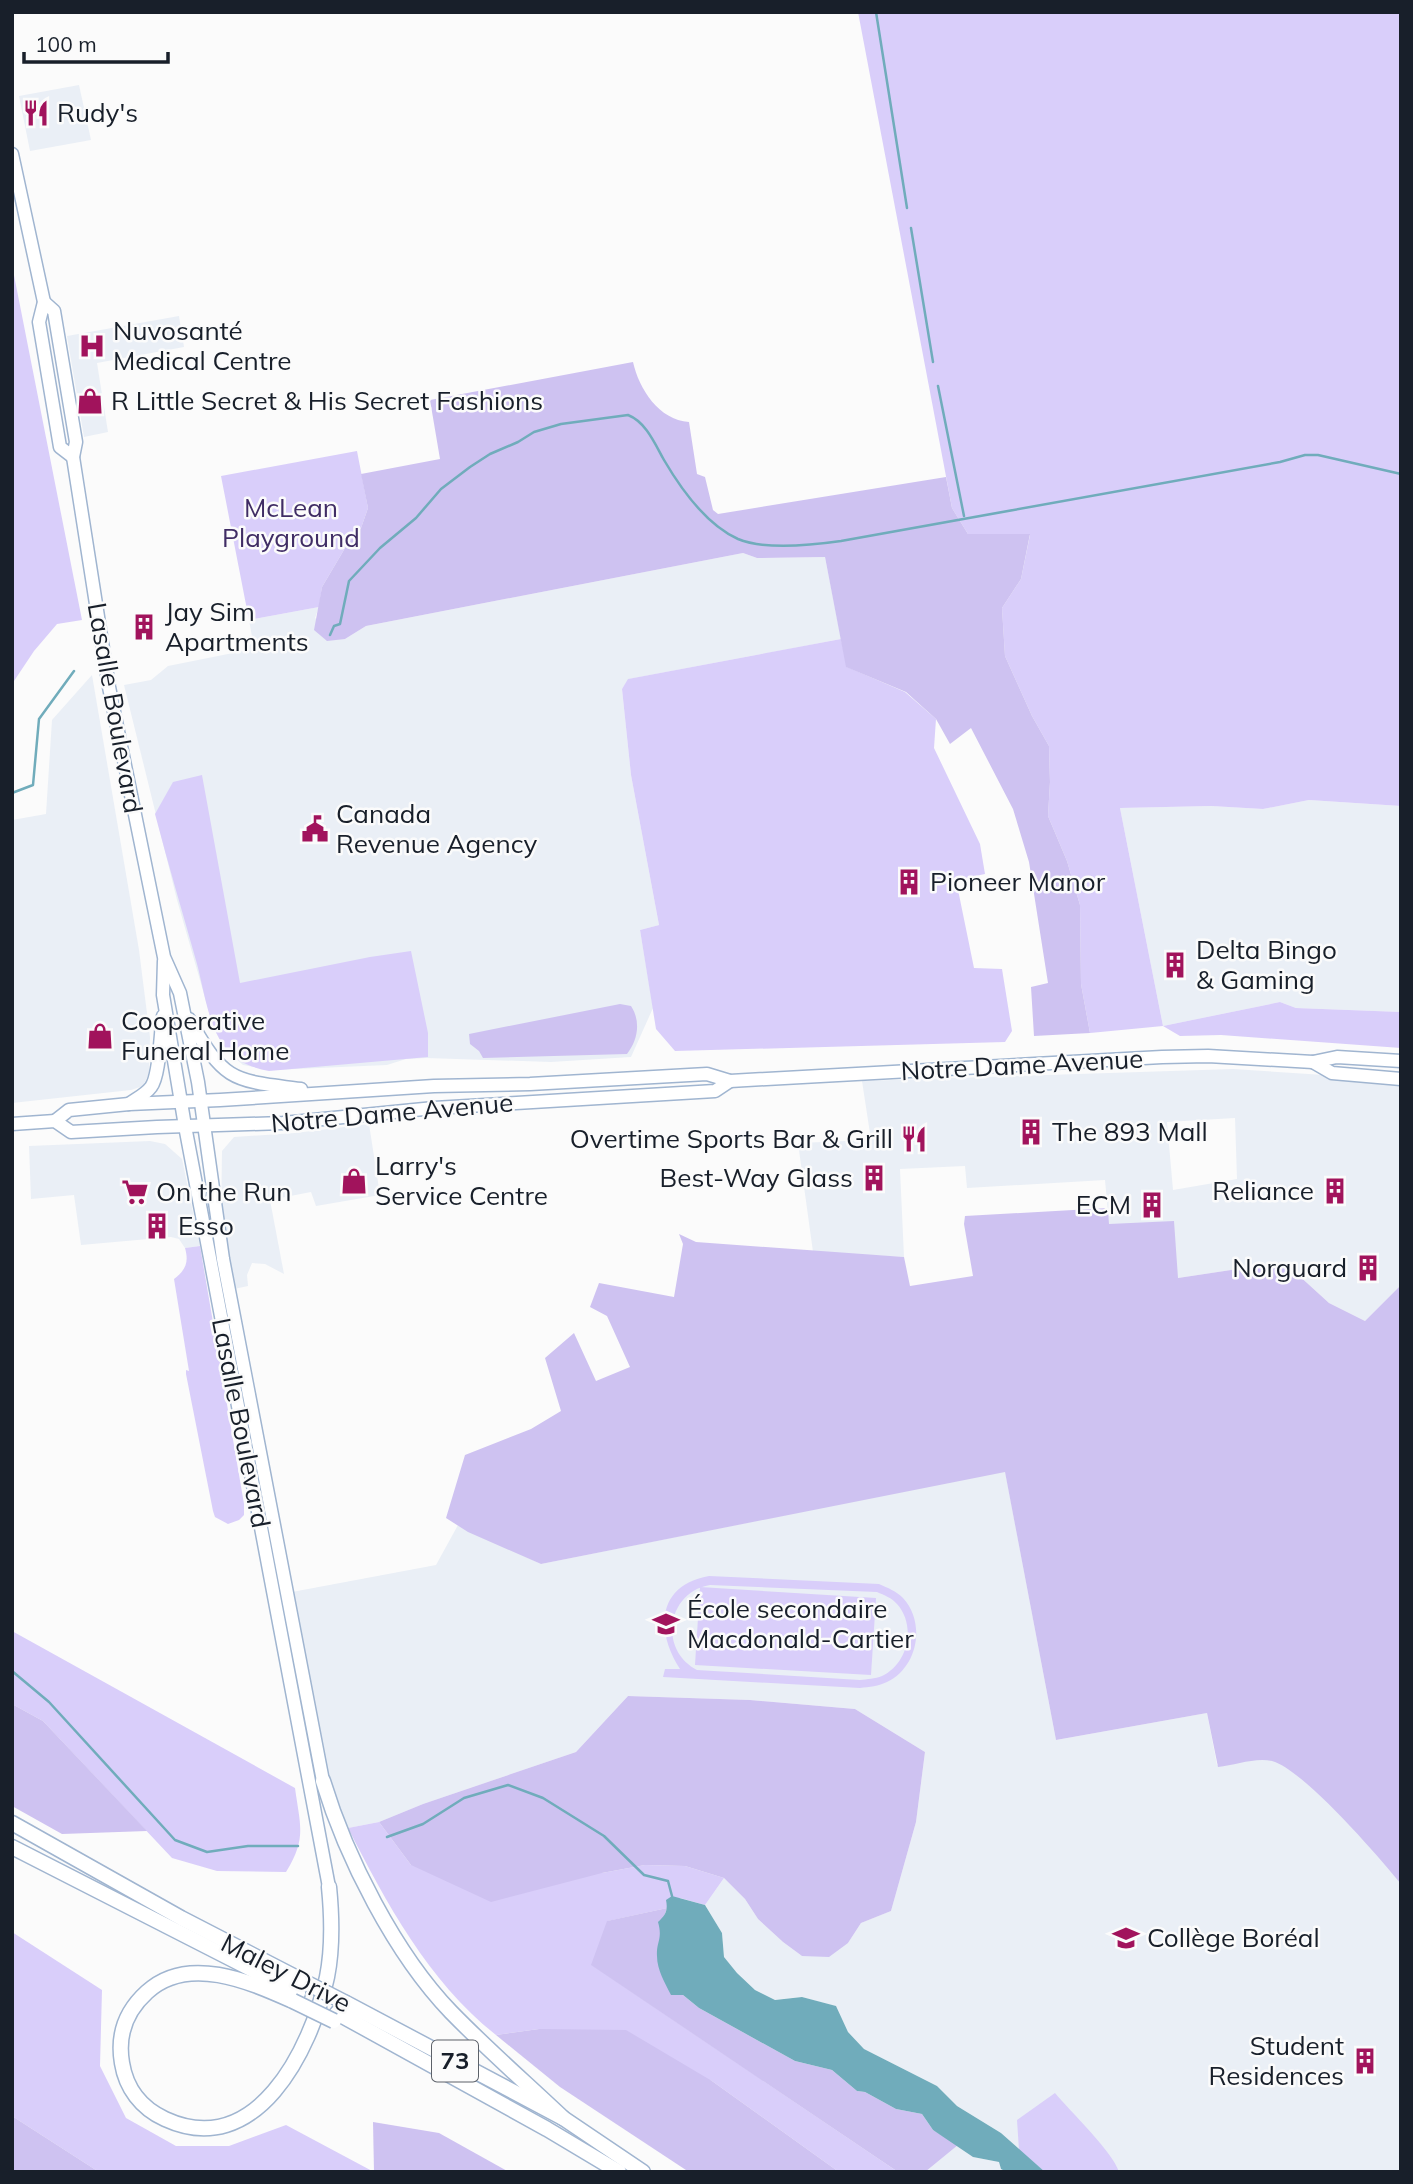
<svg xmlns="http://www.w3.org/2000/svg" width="1413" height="2184" font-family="Mulish,sans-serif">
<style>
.built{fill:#eaeff6;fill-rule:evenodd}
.green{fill:#d9cefa;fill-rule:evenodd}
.forest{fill:#cec2f1}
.water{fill:#70acbb}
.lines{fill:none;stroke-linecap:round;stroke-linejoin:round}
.stream{stroke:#70acbb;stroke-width:2.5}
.secondary-casing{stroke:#a0b5d0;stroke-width:15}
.trunk-casing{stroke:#a0b5d0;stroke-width:17}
.secondary{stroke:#fff;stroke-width:12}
.trunk{stroke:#fff;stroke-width:14}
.trunk-bridge-casing{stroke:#a0b5d0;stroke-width:17;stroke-linecap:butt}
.trunk-bridge{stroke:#fff;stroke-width:14}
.labels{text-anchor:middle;stroke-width:5;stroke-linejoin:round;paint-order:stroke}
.shield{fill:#fbfbfb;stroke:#5c6169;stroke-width:2}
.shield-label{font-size:24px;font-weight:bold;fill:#181f2a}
.poi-label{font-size:26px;fill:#181f2a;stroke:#fbfbfb;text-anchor:start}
.park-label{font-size:26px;fill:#402d65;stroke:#fbfbfb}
.street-label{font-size:26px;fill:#181f2a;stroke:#fbfbfb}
</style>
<rect width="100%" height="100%" fill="#fbfbfb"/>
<!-- built -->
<g class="built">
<polygon points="79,85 91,140 30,151 19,96"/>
<polygon points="179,316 184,347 97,363 108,432 84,437 67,336"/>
<polygon points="743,553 757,558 825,557 841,639 629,679 622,689 631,775 659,925 640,930 653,1008 631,1057 551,1062 426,1058 406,1059 387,1065 272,1070 243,1065 225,1049 214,1029 177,900 124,685 151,680 168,666 243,651 253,642 249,620 319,607 315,618 345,639 366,626"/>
<polygon points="92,675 139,950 150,1037 149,1073 143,1086 131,1090 12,1103 12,820 46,814 52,720"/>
<polygon points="1309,800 1401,806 1401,1012 1296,1008 1280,1002 1163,1026 1120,808 1211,806 1263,809"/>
<path d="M1233 1069 1401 1080V1285L1365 1321 1329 1303 1284 1262 1178 1278 1109 1224 1105 1180 967 1188 965 1166 900 1169 904 1257 813 1252 798 1143 871 1140 862 1081ZM1235 1118 1237 1179 1173 1190 1167 1122Z"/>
<polygon points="369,1124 380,1195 316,1206 311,1192 270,1200 284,1274 265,1264 252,1263 247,1275 248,1286 234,1289 221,1223 222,1151 234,1137 295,1133"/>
<polygon points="150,1141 165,1144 182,1159 200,1246 185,1248 179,1239 171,1237 81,1245 74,1195 31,1199 29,1146"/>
<polygon points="1005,1471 1056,1740 1207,1713 1217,1765 1401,1729 1401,2172 1045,2172 1001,2133 957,2106 937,2086 864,2049 848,2032 835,2006 802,1997 774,2000 755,1990 737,1973 724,1957 722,1933 705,1905 724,1878 745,1899 758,1919 783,1942 802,1956 848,1943 861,1923 891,1911 916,1822 925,1752 855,1709 750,1700 628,1696 576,1752 423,1804 379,1822 348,1828 325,1767 292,1592 436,1565 458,1525 541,1564"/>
<polygon points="958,2145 973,2157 999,2162 1001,2169 1007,2172 925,2172"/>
</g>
<!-- green -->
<g class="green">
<polygon points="858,12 1401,12 1401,806 1309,800 1263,809 1211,806 1120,808 1163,1026 1280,1002 1296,1008 1401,1012 1401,1048 1221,1035 1180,1036 1163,1026 1090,1033 1081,984 1080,905 1067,861 1048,816 1050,782 1049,746 1032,716 1005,656 1002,608 1021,579 1030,535 968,534 952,508"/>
<polygon points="12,265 82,620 57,624 34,651 12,684"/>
<polygon points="357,451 368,508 361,528 348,543 322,587 319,607 249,620 221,476"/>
<polygon points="841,639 847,667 905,692 936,719 934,748 980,844 985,874 956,880 974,968 1002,969 1012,1031 1005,1042 675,1051 656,1029 640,930 659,925 631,775 622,689 628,679"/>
<path d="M202 775 240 983 370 957 411 951 428 1033V1057L269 1071C252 1068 234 1061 224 1046 208 1024 204 990 197 964 183 914 168 864 155 814L173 782Z"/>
<path d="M200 1246 244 1504V1515L239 1520 228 1524 215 1517 213 1511 186 1374V1370L189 1371 174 1279C186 1270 189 1262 185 1248Z"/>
<path d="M709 1576 879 1584C888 1588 896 1591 903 1598 926 1623 918 1667 887 1682 879 1686 869 1687 860 1688L663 1677 665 1669H680C655 1631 657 1585 709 1576ZM710 1585 877 1592C884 1595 892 1598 897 1604 916 1625 909 1663 882 1676 875 1679 867 1679 860 1680L697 1670C658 1650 667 1592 710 1585Z"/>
<polygon points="700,1587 876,1598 871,1675 695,1665"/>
<path d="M12 1631 295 1788C300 1825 307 1838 286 1872L217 1871 172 1858 43 1721 12 1704Z"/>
<path d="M379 1822 411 1865 602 1873 645 1865 685 1866 724 1878 705 1905 680 1898 667 1908 608 1921 592 1965 898 2172H839L712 2081 539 2029 496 2035C428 1981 387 1904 348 1828Z"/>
<polygon points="12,1932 102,1990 100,2066 126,2118 176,2146 229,2146 286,2125 374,2172 99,2172 12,2116"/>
<path d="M1055 2093C1070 2111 1113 2152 1119 2172H1045L1019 2150 1017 2120Z"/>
</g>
<!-- forest -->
<g class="forest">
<path d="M633 362C639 389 659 420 689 422L697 474 705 477 713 510 718 514 946 477 952 508 968 534H1030L1021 579 1002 608 1005 656 1032 716 1049 746 1050 782 1048 816 1067 861 1080 905 1081 984 1090 1033 1034 1036 1031 987 1048 983 1029 862 1013 809 971 728 950 744 936 719 906 692 846 667 825 557 757 558 743 553 366 626 345 639 327 641 314 630 322 587 348 543 361 528 368 508 361 474 440 459 430 400Z"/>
<path d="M620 1004 631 1006C641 1021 638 1040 627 1054L483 1058 479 1051 470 1044 469 1034Z"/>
<path d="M1108 1208 1109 1224 1174 1221 1178 1278 1284 1262 1329 1303 1365 1321 1401 1285V1884C1379 1857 1303 1769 1272 1761 1256 1757 1235 1765 1218 1767L1207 1713 1056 1740 1005 1472 541 1564 468 1532 446 1518 465 1455 531 1429 561 1411 545 1358 574 1333 596 1381 630 1367 607 1316 590 1307 599 1283 674 1297 683 1244 679 1234 696 1242 904 1257 910 1286 973 1276 964 1224 965 1216Z"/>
<polygon points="628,1696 750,1700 855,1709 925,1752 916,1822 891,1911 861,1923 848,1943 829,1957 802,1956 783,1942 758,1919 745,1899 724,1878 685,1866 645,1865 602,1873 491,1902 411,1865 379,1822 423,1804 576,1752"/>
<polygon points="12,1704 43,1721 147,1831 62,1834 12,1806"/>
<polygon points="667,1908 664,1917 683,1995 699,2008 795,2061 832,2070 857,2091 865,2092 896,2109 922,2114 933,2130 958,2145 925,2172 898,2172 591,1965 607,1921"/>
<polygon points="539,2029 626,2030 712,2081 839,2172 689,2172 560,2087 496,2035"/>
<polygon points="12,2116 99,2172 12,2172"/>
<polygon points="373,2122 439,2133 509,2172 374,2172"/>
</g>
<!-- water -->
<path class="water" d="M672 1896 705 1905 722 1933 724 1957 737 1973 755 1990 775 2000 802 1997 836 2006 848 2032 864 2049 937 2086 957 2106 1001 2133 1045 2172H1007L1001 2169 999 2162 973 2157 933 2130 922 2114 896 2109 865 2092 857 2091 832 2070 795 2061 699 2008 683 1995H671C665 1983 657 1970 657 1956 656 1942 663 1939 658 1922 666 1915 668 1910 666 1900Z"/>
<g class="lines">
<!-- stream -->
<g class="stream">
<polyline points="876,12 907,208"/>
<polyline points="911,228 933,362"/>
<polyline points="938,386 964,516"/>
<path d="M330 635 334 626 340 624 349 581 380 548 416 518 441 489 470 467 490 454 518 442 534 432 561 424 628 415C646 422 655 444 664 460 681 489 707 525 738 539 764 550 813 545 841 541L1280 462 1305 455H1318L1401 474"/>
<polyline points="12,793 33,785 39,719 74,671"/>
<polyline points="12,1671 49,1702 175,1840 207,1852 248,1846 298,1846"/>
<polyline points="387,1837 423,1824 464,1798 508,1785 543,1798 604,1836 644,1875 668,1881 672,1896"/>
</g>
<!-- secondary casing -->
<g class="secondary-casing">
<g id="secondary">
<polyline points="12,154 44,302 39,322 60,447 73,457"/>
<polyline points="44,302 54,311 76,442 73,457 109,687 164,957 180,993 183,1008 198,1082 223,1259 323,1781"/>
<polyline points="164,961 163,995 185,1126 329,1887"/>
<path d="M189 1019C225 1082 231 1080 301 1089"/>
<polyline points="1313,1062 1332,1073 1401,1079"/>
<path d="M129 1104C136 1099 146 1094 151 1087 160 1075 160 1034 163 1016"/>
<polyline points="55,1121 69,1110 129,1104 220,1100 434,1086 530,1084 707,1074 730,1081 1162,1057 1208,1056 1313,1062 1337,1057 1401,1061"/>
<polyline points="12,1124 55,1121 71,1132 157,1127 283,1123 434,1108 715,1091 730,1081"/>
</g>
</g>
<!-- trunk casing -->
<g class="trunk-casing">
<g id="trunk">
<path d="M323 1781C346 1857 395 1954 451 2012 487 2049 526 2083 563 2118"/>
<polyline points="12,1823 181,1918 303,1981"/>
<polyline points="12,1847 298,1993"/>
<path d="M293 2001C250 1982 188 1954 147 1992 126 2011 117 2034 122 2063 126 2088 141 2108 165 2119 256 2161 311 2050 327 1977 333 1947 332 1917 329 1887"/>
<polyline points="346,2003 563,2118 643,2172"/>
<polyline points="337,2013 547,2129 619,2172"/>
</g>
</g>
<!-- secondary -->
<use href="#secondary" class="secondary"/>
<!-- trunk -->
<use href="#trunk" class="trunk"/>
<!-- trunk-bridge casing -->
<g class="trunk-bridge-casing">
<g id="trunk-bridge">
<polyline points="303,1981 346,2003"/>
<polyline points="293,2001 334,2021"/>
</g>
</g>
<!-- trunk-bridge -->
<use href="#trunk-bridge" class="trunk-bridge"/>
</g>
<!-- icons -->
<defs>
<g id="restaurant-bare" transform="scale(2.1)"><path d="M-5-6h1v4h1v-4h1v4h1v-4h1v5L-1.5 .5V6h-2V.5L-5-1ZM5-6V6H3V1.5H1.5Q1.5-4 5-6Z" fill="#a1135c" stroke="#fbfbfb" stroke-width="2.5" paint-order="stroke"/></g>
<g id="hospital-bare" transform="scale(2.1)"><path d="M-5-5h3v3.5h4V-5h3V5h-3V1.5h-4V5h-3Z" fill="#a1135c" stroke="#fbfbfb" stroke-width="2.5" paint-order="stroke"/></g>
<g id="shop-bare" transform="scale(2.1)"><path d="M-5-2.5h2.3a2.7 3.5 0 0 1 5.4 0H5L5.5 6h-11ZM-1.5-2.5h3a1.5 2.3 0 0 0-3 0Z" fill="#a1135c" stroke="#fbfbfb" stroke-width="2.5" paint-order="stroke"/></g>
<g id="building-bare" transform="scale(2.1)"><path d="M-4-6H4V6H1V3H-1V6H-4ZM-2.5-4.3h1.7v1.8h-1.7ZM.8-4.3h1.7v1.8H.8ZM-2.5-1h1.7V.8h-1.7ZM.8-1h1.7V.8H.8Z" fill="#a1135c" stroke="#fbfbfb" stroke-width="2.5" paint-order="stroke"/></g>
<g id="civic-bare" transform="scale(2.1)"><path d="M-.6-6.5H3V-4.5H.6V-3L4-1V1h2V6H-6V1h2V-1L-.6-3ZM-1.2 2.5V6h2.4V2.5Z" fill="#a1135c" stroke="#fbfbfb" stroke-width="2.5" paint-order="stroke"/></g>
<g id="supermarket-bare" transform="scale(2.1)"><path d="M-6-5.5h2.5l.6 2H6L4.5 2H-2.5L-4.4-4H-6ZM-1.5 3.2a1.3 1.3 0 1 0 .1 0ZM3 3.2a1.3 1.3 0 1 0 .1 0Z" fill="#a1135c" stroke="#fbfbfb" stroke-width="2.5" paint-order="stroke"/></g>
<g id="school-bare" transform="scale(2.1)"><path d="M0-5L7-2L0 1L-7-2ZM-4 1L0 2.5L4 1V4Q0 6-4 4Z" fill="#a1135c" stroke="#fbfbfb" stroke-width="2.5" paint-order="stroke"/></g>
<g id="university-bare" transform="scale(2.1)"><path d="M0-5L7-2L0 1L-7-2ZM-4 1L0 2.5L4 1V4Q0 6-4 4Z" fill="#a1135c" stroke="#fbfbfb" stroke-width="2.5" paint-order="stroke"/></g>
</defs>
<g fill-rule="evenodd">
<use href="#restaurant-bare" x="36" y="113"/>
<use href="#hospital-bare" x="92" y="346"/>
<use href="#shop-bare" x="90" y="401"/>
<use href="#building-bare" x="144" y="627"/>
<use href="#civic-bare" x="315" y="829"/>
<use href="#building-bare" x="909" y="882"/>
<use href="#building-bare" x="1175" y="965"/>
<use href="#shop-bare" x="100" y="1036"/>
<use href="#building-bare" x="1031" y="1132"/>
<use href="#restaurant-bare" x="914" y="1139"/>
<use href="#building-bare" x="874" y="1178"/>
<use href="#shop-bare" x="354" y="1181"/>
<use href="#building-bare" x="1335" y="1191"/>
<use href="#supermarket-bare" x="135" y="1192"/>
<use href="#building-bare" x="1152" y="1205"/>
<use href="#building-bare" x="157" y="1226"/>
<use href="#building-bare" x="1368" y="1268"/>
<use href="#school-bare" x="666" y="1624"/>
<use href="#university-bare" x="1126" y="1938"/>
<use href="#building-bare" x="1365" y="2061"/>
</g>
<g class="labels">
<!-- shield labels -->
<rect class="shield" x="432" y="2040.5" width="46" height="41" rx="5"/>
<g class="shield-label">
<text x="455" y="2069">73</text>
</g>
<!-- poi labels -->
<g class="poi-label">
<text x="57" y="122">Rudy's</text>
<text x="113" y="340">Nuvosanté<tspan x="113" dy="30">Medical Centre</tspan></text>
<text x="111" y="410">R Little Secret &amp; His Secret Fashions</text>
<text x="165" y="621">Jay Sim<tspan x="165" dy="30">Apartments</tspan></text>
<text x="336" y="823">Canada<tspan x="336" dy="30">Revenue Agency</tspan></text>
<text x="930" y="891">Pioneer Manor</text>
<text x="1196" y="959">Delta Bingo<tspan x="1196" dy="30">&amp; Gaming</tspan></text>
<text x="121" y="1030">Cooperative<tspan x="121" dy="30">Funeral Home</tspan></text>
<text x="1052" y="1141">The 893 Mall</text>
<text x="893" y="1148" text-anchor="end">Overtime Sports Bar &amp; Grill</text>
<text x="375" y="1175">Larry's<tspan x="375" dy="30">Service Centre</tspan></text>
<text x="853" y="1187" text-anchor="end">Best-Way Glass</text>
<text x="1314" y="1200" text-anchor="end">Reliance</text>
<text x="156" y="1201">On the Run</text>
<text x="1131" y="1214" text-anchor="end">ECM</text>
<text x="178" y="1235">Esso</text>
<text x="1347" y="1277" text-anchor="end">Norguard</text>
<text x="687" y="1618">École secondaire<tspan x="687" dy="30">Macdonald-Cartier</tspan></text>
<text x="1147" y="1947">Collège Boréal</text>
<text x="1344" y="2055" text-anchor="end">Student<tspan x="1344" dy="30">Residences</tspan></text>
</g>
<!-- park labels -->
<g class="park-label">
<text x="291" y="517">McLean<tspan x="291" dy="30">Playground</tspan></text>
</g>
<!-- street labels -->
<g class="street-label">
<text transform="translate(115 708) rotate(80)" y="9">Lasalle Boulevard</text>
<text transform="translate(1022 1065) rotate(-3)" y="9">Notre Dame Avenue</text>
<text transform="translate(392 1113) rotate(-5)" y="9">Notre Dame Avenue</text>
<text transform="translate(241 1423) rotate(79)" y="9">Lasalle Boulevard</text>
<text transform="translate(286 1973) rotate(27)" y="9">Maley Drive</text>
</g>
</g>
<!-- border -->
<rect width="1413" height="2184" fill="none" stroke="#181f2a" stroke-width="28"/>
<!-- scale -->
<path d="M24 52v10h144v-10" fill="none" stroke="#181f2a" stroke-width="3.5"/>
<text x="35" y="52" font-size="21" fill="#181f2a" stroke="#fbfbfb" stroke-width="5" paint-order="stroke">100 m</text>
</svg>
